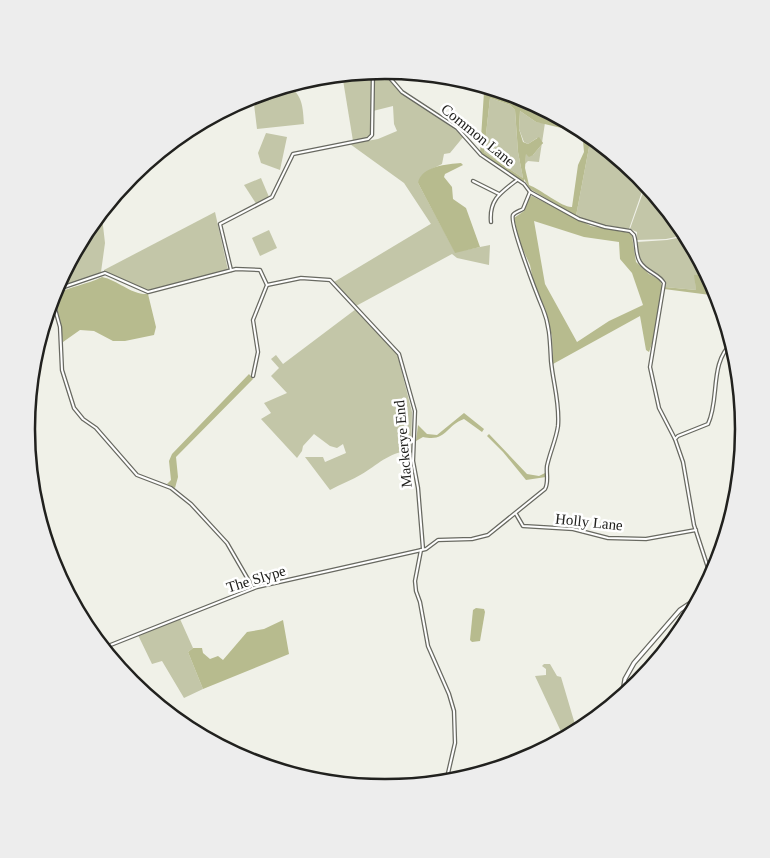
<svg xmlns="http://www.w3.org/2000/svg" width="770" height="858" font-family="'Times New Roman',serif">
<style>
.green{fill:#c3c6a8}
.forest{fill:#b7bb8e;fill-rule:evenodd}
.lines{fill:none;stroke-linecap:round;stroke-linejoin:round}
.minor-casing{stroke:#686961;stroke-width:4.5}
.secondary-casing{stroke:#686961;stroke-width:5.5}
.minor{stroke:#fff;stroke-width:2}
.secondary{stroke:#fff;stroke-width:3}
.labels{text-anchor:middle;stroke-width:5;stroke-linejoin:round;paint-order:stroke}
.street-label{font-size:15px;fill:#21211e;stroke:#fff}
.rim{fill:none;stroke:#21211e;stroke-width:2.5}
</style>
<rect width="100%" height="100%" fill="#f0f1e8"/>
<!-- green -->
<g class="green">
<polygon points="374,71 382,71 396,88 464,136 450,153 444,154 442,164 430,170 418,183 455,252 490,245 489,265 457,258 452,254 356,306 334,282 434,222 431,224 404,183 350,144 378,139 397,131 394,124 393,106 373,111"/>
<polygon points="371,72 372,134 366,138 353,141 342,74"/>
<path d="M287 86C303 93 303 109 304 124L257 129 253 96Z"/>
<polygon points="490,98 510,105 515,110 518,152 523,178 484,152"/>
<polygon points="537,105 585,131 645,183 629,229 598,224 576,216 590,142 588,137 535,113"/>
<polygon points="520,111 536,122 545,123 539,162 528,161 525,164 526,154 533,155 543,143 537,138 528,144 524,142 519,129"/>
<polygon points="266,133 287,137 280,170 261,163 258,153"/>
<polygon points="261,178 269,197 257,205 244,185"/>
<polygon points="646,184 683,230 686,235 666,239 637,240 637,232 630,229"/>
<polygon points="215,212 228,270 146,291 104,272 104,270"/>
<path d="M102 217 105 243 101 272C86 281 70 281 55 289 65 271 83 224 102 217Z"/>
<polygon points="269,230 277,248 260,256 252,238"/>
<path d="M687 236 706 273 695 275 696 290 665 287 664 279C644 270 639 264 637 242L667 240Z"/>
<path d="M356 309 397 353 412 412 411 452C393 449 377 465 362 474 352 480 341 484 330 490L305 457H323L325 462 346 453 343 444 337 448 330 446 314 434 303 446 302 451 297 458 261 419 271 413 264 403 287 393 271 376 279 368 271 359 276 355 283 364Z"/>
<polygon points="180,619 193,648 188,652 203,689 184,698 162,661 152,664 138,635"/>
<polygon points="544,664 550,664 557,676 561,677 577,731 564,738 535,676 546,675 546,669 542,666"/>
</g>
<!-- forest -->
<g class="forest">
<path d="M484 92 506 98 533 113 536 105V113C554 119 581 124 590 142L576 216 530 189 524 179V184L517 180 480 153ZM490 98 510 105 515 110 518 152 523 178 484 152ZM520 111 536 122 570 130 583 141 584 152 578 165 572 207C563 208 540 189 529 185L525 168 526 154 529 157 533 155 543 143 539 137 528 144 523 142 519 129Z"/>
<path d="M461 163 463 165 445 174 444 177 452 187 453 199 466 208 480 247 455 253 418 183C421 166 448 164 461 163Z"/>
<path d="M532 196 591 226 630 233 632 236 636 262 649 274 660 280 662 286 653 341 649 352 646 350 640 316 553 364 552 337 545 309 534 285 530 265 519 241 514 218 524 211 529 197ZM534 221 584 237 619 242 620 259 632 273 643 305 609 321 577 342 545 284Z"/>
<polygon points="706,273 718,296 664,289 665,287 696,290 694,275"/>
<path d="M102 277C118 280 131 295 148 294L156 327 154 335 125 341H113L94 331 80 330 63 342 55 295C70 286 86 285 102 277Z"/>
<polygon points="249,374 253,379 176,457 178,477 175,488 167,484 171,480 169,461 172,454"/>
<path d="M464 413 484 429 482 432 464 419C445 426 447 442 423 437L416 441 418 425 427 434 437 435Z"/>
<polygon points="489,434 527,474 539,476 545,473 546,477 526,480 503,452 487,436"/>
<polygon points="476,608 484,609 485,612 480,641 472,642 470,640 473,610"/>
<polygon points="283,620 289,654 203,689 188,652 193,648 202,648 203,653 210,659 218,656 223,660 247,632 264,629"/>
</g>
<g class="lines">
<!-- minor casing -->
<g class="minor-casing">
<g id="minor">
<path d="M383 70 402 92 457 128 481 155 524 184 530 192 579 219 605 227 630 231 634 235C637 244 635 254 640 262 646 272 659 274 664 283L650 367 659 408 675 439"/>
<polyline points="473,181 499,194"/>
<path d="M491 222C489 200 500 193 517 180"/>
<polyline points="231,270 220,224 272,197 293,154 368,139 372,135 373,71"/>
<polyline points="267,285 301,278 330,280 399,354 415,411 413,461 418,488 423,549"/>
<polyline points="55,290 105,273 148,292 236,269 260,270 267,285 253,320 258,352 253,376"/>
<polyline points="52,298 60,327 62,370 74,408 83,419 96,428 137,475 171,488 191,504 227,543 253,588"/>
<polyline points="516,514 523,526 573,529 608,538 646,539 696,530"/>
<polyline points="421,550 415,581 416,591 420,602 428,646 449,694 454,711 455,743 446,782"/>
<path d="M711 577 694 525 683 462 675 439 678 436 708 424C720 399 709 363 732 343"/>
<path d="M103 648 257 587 426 549 438 540 472 539 488 535 545 489C549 482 546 474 547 466 550 452 556 440 558 426 560 403 553 383 551 361 550 343 550 326 543 309 538 297 509 223 513 215 515 212 520 211 523 209L530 192"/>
</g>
</g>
<!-- secondary casing -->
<g class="secondary-casing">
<polyline id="secondary" points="622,697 625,679 634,663 680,610 701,596"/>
</g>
<!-- minor -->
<use href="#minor" class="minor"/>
<!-- secondary -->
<use href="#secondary" class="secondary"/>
</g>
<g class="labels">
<!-- street labels -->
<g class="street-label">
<text transform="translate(478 135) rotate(39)" y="5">Common Lane</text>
<text transform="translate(403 444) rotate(-95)" y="5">Mackerye End</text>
<text transform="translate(589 522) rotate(6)" y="5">Holly Lane</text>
<text transform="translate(256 579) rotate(-17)" y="5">The Slype</text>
</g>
</g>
<!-- crop -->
<path d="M0 0H770V858H0ZM35 429a350 350 0 1 1 700 0a350 350 0 1 1-700 0Z" fill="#ededed" fill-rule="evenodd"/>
<path class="rim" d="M35 429a350 350 0 1 1 700 0a350 350 0 1 1-700 0Z"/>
</svg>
